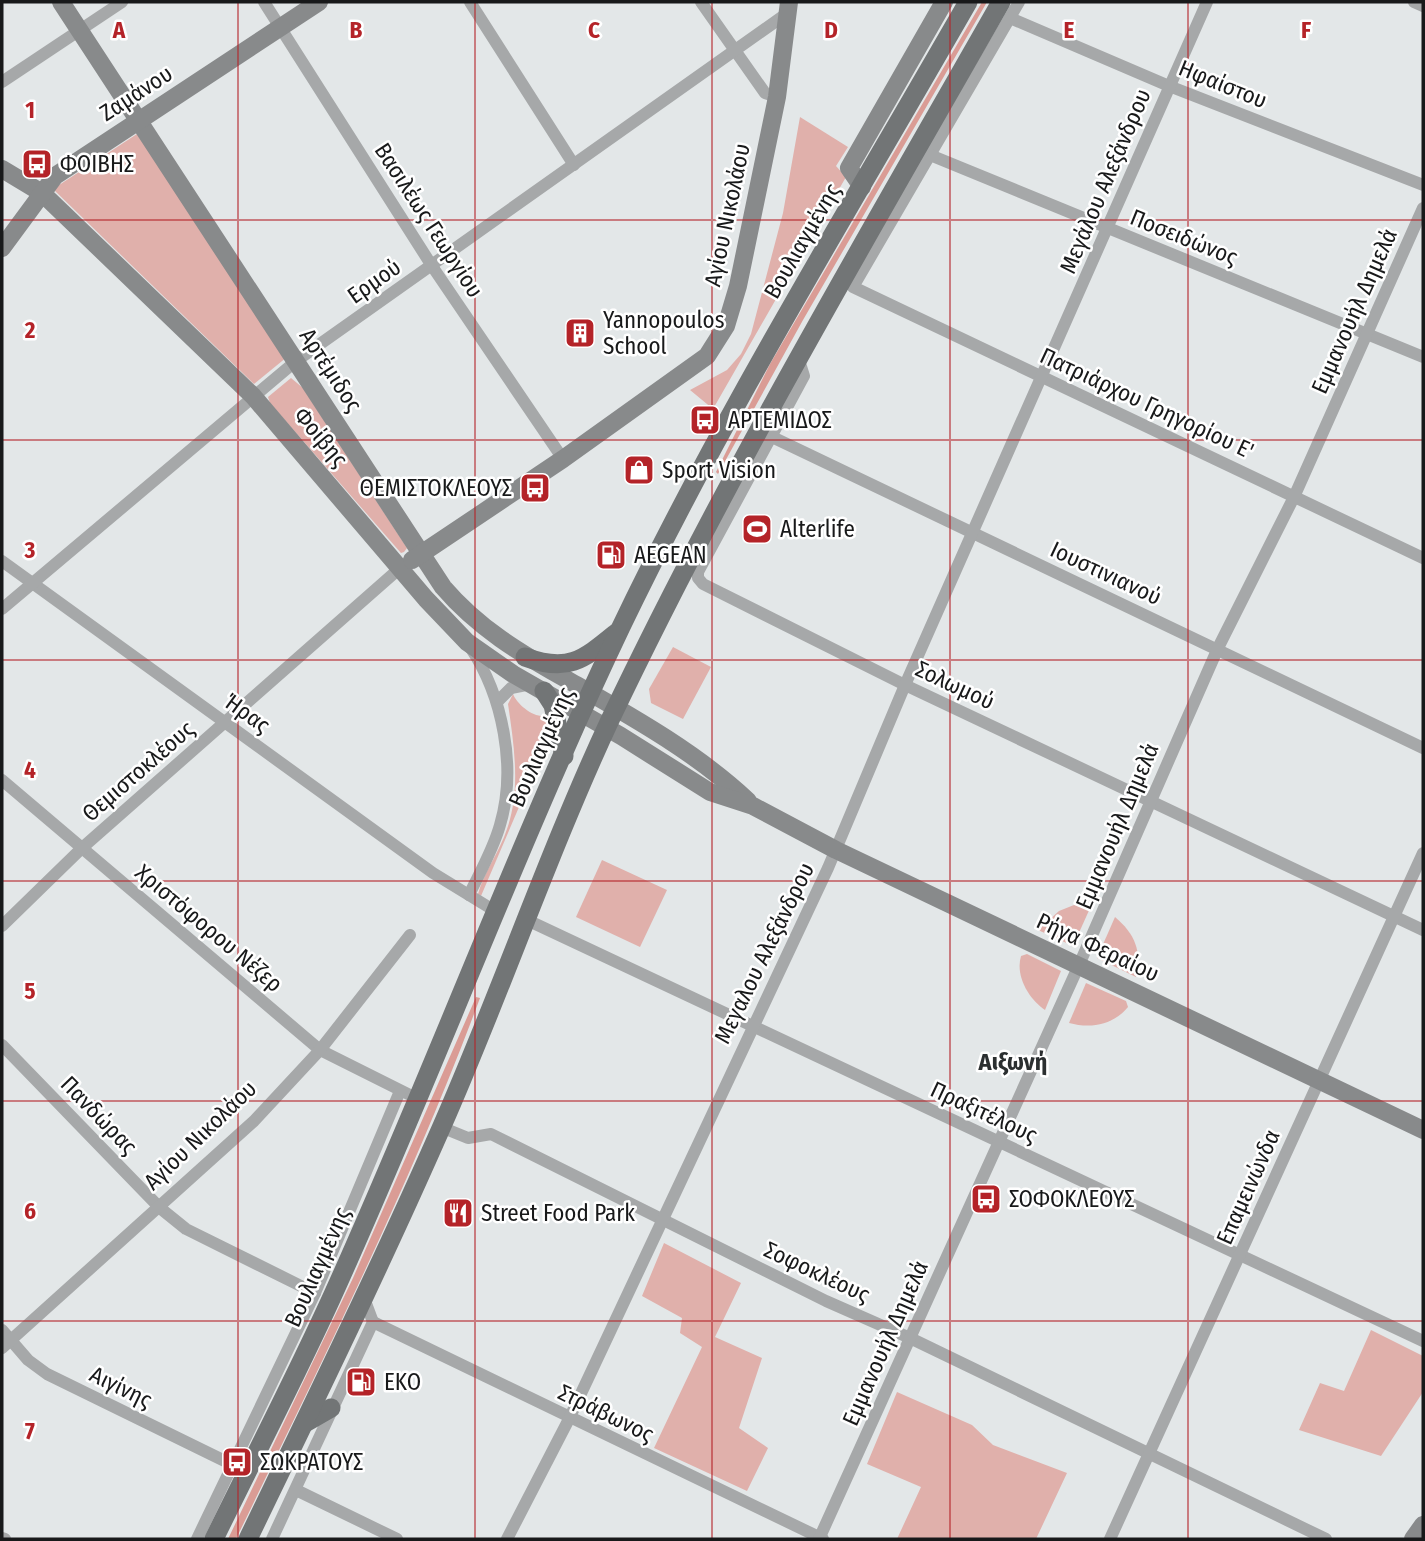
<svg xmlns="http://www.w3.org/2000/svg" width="1425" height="1541" font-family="'Fira Sans Condensed',sans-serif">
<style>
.green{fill:#e0b0ab}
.forest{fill:#da9c95}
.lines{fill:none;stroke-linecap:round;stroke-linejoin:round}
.street{stroke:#a6a8a9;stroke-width:12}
.secondary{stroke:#888a8b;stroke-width:18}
.primary{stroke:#727576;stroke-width:19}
.grid{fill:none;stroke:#b42328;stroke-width:2;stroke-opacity:0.55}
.labels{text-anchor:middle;stroke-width:5;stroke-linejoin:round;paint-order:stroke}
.street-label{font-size:23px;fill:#18191a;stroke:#fff}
.poi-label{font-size:23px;fill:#18191a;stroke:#fff;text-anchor:start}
.neighbourhood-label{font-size:24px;font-weight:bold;fill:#2b2f30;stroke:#fff}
.grid-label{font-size:23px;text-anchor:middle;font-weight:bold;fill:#b42328;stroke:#fff;stroke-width:5;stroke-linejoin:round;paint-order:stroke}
</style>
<rect width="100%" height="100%" fill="#e3e7e8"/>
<!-- green -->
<g class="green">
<polygon points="800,117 848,147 836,166 846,177 713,409 690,390 727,370 741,354 751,334 783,213"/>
<polygon points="140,132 287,357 254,384 53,189"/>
<polygon points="291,378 303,388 407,548 404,552 401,553 270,403 268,397"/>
<polygon points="673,647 711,667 683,719 651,703 649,689"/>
<path d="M513 694C517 704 533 718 546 716L549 737 481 896 478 894C484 872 500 851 507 829 521 789 514 745 508 704Z"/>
<polygon points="602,860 667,890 640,947 576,917"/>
<polygon points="1074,905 1091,906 1073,946 1038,930 1059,911"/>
<path d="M1115 917C1135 934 1142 951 1136 977L1097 958Z"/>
<path d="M1027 954 1061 971 1045 1010C1029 999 1015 976 1021 956Z"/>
<path d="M1086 983 1126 1001 1128 1007C1113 1025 1091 1029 1069 1023Z"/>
<polygon points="664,1243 741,1283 715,1337 762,1358 739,1428 768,1448 747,1491 654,1448 702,1347 680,1333 682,1318 642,1296"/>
<polygon points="1371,1330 1423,1356 1423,1392 1381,1456 1299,1430 1320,1383 1344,1391"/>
<polygon points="897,1392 972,1425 993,1445 1067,1473 1036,1539 897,1539 921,1487 867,1464"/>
</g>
<!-- forest -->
<g class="forest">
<polygon points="982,2 987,2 803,320 718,474 716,472 770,364"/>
<path d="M476 997 480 998C411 1184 322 1361 236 1539H228L353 1278Z"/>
</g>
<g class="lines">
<!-- street -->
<g class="street">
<polyline points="264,2 432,266 563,459"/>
<polyline points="470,2 574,165"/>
<polyline points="701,2 765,93 777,97"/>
<polyline points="1019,2 853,287 1423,558"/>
<polyline points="1414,2 1423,6"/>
<polyline points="1010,18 1169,86 1423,185"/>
<polyline points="2,82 122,2"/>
<polyline points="930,155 1423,357"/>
<polyline points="798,357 804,376 698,572 698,578 703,584 905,685 1423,930"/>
<polyline points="770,436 1423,748"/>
<polyline points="2,561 433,873 495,911"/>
<polyline points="2,609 296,361 789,12"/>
<polyline points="497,702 511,688 531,684"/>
<polyline points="2,780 320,1050 418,1099"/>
<path d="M469 895C480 872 493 850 500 825 517 768 503 696 470 647"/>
<polyline points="527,920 1423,1341"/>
<polyline points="2,926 82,848 400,568"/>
<polyline points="2,1045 160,1208 186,1229 315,1293"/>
<polyline points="441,1127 468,1138 491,1134 826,1301 910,1338 1326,1539"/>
<polyline points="373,1322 823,1539"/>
<polyline points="2,1330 28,1360 47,1374 233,1465"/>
<polyline points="2,1348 254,1121 320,1050 410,935"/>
<polyline points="296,1490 397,1539"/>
<polyline points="2,1538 5,1539"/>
<polyline points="197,1539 315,1293 400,1091"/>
<polyline points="272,1539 373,1322 364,1298"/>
<polyline points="507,1539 569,1419 828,868 905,685 1207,2"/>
<polyline points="819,1539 1079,965 1218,648 1294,497 1423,208"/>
<polyline points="1110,1539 1423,853"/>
</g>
<!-- secondary -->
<g class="secondary">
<path d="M61 2 443 587C478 628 520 653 566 679 629 715 696 752 748 801"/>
<polyline points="2,169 42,193 253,396 426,599 467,642 513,674 621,736 710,792 753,806 836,850 1423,1130"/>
<polyline points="862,187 849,168 944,2"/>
<polyline points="2,248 55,176 319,2"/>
<polyline points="412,560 563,459 707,356 726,326 738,286 777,97 789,2"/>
<polyline points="1413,1539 1423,1525"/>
</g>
<!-- primary -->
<g class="primary">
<path d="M525 657C568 673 583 660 616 633"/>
<polyline points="544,691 553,705 564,756"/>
<polyline points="305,1423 331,1408"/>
<path d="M214 1539C253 1459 294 1380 331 1299 432 1077 516 847 621 627 724 412 850 208 968 2"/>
<path d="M248 1539C314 1402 381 1265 442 1126 501 992 548 853 610 720 727 474 866 239 1001 2"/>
</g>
</g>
<!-- grid -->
<path class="grid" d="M238 2V1539M475 2V1539M712 2V1539M950 2V1539M1188 2V1539M2 220H1423M2 440H1423M2 660H1423M2 881H1423M2 1101H1423M2 1321H1423"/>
<!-- icons -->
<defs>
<g id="bus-square" transform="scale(1.575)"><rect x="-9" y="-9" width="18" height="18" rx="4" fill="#b42328" stroke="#fff"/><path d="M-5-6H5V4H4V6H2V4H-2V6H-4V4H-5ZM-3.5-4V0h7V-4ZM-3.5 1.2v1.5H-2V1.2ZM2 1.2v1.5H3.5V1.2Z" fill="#fff"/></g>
<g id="building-square" transform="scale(1.575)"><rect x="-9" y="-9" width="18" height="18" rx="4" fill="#b42328" stroke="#fff"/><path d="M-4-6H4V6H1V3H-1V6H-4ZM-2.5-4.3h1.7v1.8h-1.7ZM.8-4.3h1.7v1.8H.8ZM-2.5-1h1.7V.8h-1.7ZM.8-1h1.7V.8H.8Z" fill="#fff"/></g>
<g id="shop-square" transform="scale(1.575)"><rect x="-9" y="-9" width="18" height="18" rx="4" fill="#b42328" stroke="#fff"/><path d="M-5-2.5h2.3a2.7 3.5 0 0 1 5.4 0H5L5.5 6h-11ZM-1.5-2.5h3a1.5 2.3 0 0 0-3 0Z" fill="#fff"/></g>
<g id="stadium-square" transform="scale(1.575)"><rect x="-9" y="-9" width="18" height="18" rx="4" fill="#b42328" stroke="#fff"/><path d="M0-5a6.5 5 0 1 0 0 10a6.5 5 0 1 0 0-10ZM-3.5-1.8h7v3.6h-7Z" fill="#fff"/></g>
<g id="fuel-square" transform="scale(1.575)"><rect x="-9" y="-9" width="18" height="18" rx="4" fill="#b42328" stroke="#fff"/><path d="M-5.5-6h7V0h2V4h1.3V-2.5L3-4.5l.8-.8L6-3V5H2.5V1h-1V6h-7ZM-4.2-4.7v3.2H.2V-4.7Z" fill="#fff"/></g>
<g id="restaurant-square" transform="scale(1.575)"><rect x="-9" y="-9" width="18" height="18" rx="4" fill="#b42328" stroke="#fff"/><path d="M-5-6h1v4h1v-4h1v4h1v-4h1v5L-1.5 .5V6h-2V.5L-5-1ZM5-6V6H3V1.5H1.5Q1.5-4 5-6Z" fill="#fff"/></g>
</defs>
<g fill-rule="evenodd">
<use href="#bus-square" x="37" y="164"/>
<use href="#building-square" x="580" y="333"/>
<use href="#bus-square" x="705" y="420"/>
<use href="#shop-square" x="639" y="470"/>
<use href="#bus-square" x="535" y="488"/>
<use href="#stadium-square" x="757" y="529"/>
<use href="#fuel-square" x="611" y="555"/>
<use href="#bus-square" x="986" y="1199"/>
<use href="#restaurant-square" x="458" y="1213"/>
<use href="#fuel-square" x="361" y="1382"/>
<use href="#bus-square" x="237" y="1462"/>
</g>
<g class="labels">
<!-- street labels -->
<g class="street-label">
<text transform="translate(1223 84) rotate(22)" y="8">Ηφαίστου</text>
<text transform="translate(136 93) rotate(-33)" y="8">Ζαμάνου</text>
<text transform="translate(1105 181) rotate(-67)" y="8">Μεγάλου Αλεξάνδρου</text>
<text transform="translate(727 215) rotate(-78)" y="8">Αγίου Νικολάου</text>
<text transform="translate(429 220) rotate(57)" y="8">Βασιλέως Γεωργίου</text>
<text transform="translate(1184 237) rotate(22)" y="8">Ποσειδώνος</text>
<text transform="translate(802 241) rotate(-60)" y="8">Βουλιαγμένης</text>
<text transform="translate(374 281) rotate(-35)" y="8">Ερμού</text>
<text transform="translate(1354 311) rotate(-66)" y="8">Εμμανουήλ Δημελά</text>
<text transform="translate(331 370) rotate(57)" y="8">Αρτέμιδος</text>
<text transform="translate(1147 403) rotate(25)" y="8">Πατριάρχου Γρηγορίου E'</text>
<text transform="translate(321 437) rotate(50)" y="8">Φοίβης</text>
<text transform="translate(1106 573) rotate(25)" y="8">Ιουστινιανού</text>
<text transform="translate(955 685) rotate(25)" y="8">Σολωμού</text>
<text transform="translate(247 713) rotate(36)" y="8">Ήρας</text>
<text transform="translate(541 747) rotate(-66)" y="8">Βουλιαγμένης</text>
<text transform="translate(138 771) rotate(-41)" y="8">Θεμιστοκλέους</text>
<text transform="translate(1117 826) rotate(-67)" y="8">Εμμανουήλ Δημελά</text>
<text transform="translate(209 928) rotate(40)" y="8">Χριστόφορου Νέζερ</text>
<text transform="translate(1098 947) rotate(25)" y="8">Ρήγα Φεραίου</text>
<text transform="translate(764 953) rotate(-64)" y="8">Μεγαλου Αλεξάνδρου</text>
<text transform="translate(984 1112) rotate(25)" y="8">Πραξιτέλους</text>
<text transform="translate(99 1115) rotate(46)" y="8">Πανδώρας</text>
<text transform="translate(200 1135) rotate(-44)" y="8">Αγίου Νικολάου</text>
<text transform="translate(1248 1187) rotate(-66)" y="8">Επαμεινώνδα</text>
<text transform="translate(317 1267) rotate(-66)" y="8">Βουλιαγμένης</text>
<text transform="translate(817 1272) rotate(25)" y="8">Σοφοκλέους</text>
<text transform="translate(885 1343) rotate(-66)" y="8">Εμμανουήλ Δημελά</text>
<text transform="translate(121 1387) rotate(26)" y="8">Αιγίνης</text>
<text transform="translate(606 1413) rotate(26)" y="8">Στράβωνος</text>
</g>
<!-- poi labels -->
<g class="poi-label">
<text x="60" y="172">ΦΟΙΒΗΣ</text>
<text x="603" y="328">Yannopoulos<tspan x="603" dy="26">School</tspan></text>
<text x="728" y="428">ΑΡΤΕΜΙΔΟΣ</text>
<text x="662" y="478">Sport Vision</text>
<text x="512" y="496" text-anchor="end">ΘΕΜΙΣΤΟΚΛΕΟΥΣ</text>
<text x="780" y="537">Alterlife</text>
<text x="634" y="563">AEGEAN</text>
<text x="1009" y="1207">ΣΟΦΟΚΛΕΟΥΣ</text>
<text x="481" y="1221">Street Food Park</text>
<text x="384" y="1390">EKO</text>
<text x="260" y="1470">ΣΩΚΡΑΤΟΥΣ</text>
</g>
<!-- neighbourhood labels -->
<g class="neighbourhood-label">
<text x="1013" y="1070">Αιξωνή</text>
</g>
</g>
<g class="grid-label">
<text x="119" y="38">A</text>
<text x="356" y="38">B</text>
<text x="594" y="38">C</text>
<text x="831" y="38">D</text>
<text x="1069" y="38">E</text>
<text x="1306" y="38">F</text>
<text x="30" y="118">1</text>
<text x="30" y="338">2</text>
<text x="30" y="558">3</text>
<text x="30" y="778">4</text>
<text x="30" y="999">5</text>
<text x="30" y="1219">6</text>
<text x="30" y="1439">7</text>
</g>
<!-- border -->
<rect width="1425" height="1541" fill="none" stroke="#18191a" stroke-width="7"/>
</svg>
